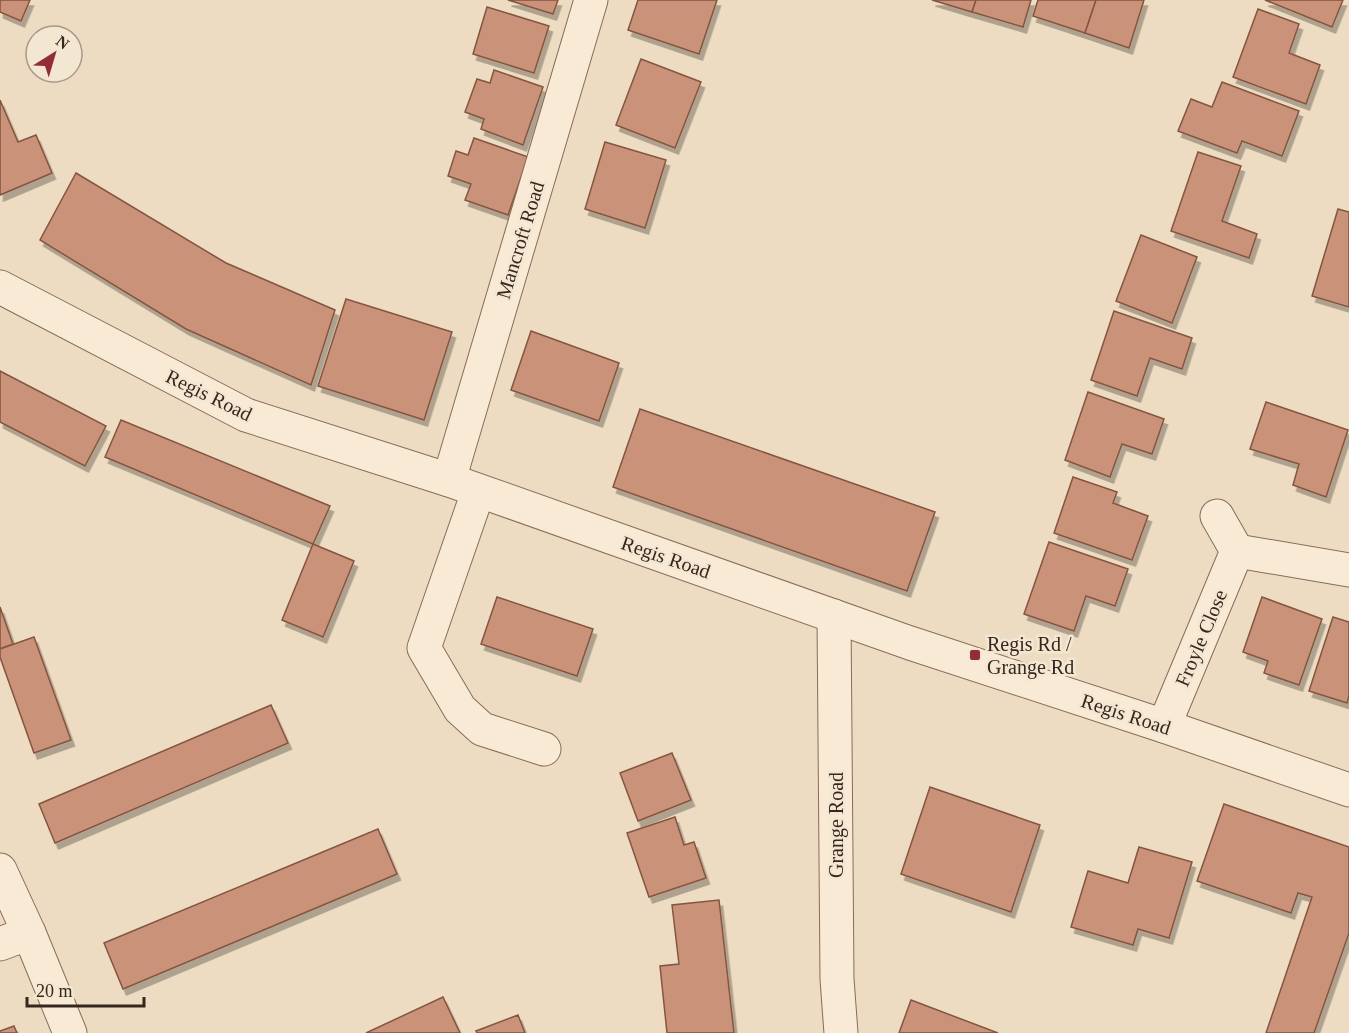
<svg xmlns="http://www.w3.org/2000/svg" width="1349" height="1033" font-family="Georgia,serif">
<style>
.building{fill:#ca9379;stroke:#845540;stroke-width:1.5;filter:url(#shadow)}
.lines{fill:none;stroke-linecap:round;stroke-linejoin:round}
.minor-casing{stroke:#866d5a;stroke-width:35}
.minor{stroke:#f8ead5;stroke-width:33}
.poi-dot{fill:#932c37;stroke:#f4e7d2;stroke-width:2}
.labels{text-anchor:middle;stroke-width:5;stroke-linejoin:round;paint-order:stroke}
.street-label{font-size:20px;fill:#36271e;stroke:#f4e7d2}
.poi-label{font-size:20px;fill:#36271e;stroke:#f4e7d2;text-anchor:start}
</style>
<defs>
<filter id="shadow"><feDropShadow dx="3.5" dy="6" stdDeviation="0" flood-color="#0004"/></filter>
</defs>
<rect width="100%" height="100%" fill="#eddcc2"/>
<!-- building -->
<g class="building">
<polygon points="0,0 30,0 21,21 0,12"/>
<polygon points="508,0 558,0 553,14"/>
<polygon points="638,0 717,0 699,54 628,30"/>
<polygon points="932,0 976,0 972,12"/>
<polygon points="976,0 1031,0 1023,27 972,12"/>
<polygon points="1038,0 1096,0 1085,33 1033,16"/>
<polygon points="1096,0 1144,0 1129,48 1085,33"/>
<polygon points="1265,0 1343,0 1332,27"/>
<polygon points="487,7 549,26 534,73 473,54"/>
<polygon points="1258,9 1299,24 1289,53 1320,65 1306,104 1233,77"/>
<polygon points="641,59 701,82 675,148 616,125"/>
<polygon points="494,70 543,87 523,145 481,129 484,119 465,112 477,79 490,83"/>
<polygon points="1222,82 1299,111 1282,156 1242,141 1237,153 1178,131 1191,99 1212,107"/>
<polygon points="0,100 18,142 36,135 52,173 0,195"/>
<polygon points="474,138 528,157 508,215 465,200 471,184 448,176 456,151 468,155"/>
<polygon points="605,142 666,160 645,228 585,209"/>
<polygon points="1198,152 1241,166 1222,221 1257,234 1249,258 1171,231"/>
<polygon points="76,173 226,263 335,310 311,385 186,329 40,240"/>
<polygon points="1338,209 1349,212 1349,307 1312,296"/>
<polygon points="1141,235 1197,257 1172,323 1116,301"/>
<polygon points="346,299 452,332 424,420 318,386"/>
<polygon points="1114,311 1192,338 1182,369 1150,358 1137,396 1091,380"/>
<polygon points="531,331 619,363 599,421 511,390"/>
<polygon points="0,371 106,426 85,466 0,422"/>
<polygon points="1088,392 1164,419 1152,454 1122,444 1110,477 1065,460"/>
<polygon points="1266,402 1348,430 1326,497 1293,485 1299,464 1250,449"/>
<polygon points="640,409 935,512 907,591 613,487"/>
<polygon points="121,420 330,506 313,544 105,457"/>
<polygon points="1073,477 1117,492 1113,503 1148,516 1132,560 1054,533"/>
<polygon points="1049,542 1128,569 1115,606 1086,596 1074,631 1024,614"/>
<polygon points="313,544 354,561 323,637 282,620"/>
<polygon points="497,597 593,629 577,676 481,644"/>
<polygon points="1262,597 1322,619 1299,685 1264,673 1268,661 1243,652"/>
<polygon points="0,607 13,644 0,649"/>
<polygon points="1333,617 1349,622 1349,696 1347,703 1309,691"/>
<polygon points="34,637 71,740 34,753 0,657 0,649"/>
<polygon points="271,705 288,743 55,843 39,804"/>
<polygon points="672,753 691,800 638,821 620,773"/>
<polygon points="930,787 1040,825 1011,912 901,874"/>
<polygon points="1224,804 1349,847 1349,933 1314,1033 1266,1033 1312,897 1298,893 1291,913 1197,881"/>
<polygon points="675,817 684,845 694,842 706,878 649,897 627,833"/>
<polygon points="378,829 397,874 123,989 104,943"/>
<polygon points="1139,847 1192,862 1169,938 1138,929 1133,945 1071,927 1088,871 1128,883"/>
<polygon points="719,900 734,1033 667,1033 660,966 679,964 672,905"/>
<polygon points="443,997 460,1033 366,1033"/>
<polygon points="911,1000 998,1033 899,1033"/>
<polygon points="518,1015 525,1033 477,1033 476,1031"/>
<polygon points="14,1026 17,1033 0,1033 0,1031"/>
</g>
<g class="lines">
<!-- minor casing -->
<g class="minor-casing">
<g id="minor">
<polyline points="0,287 246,415 449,480 910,643 1164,726 1349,790"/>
<polyline points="449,480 591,0"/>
<polyline points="478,492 424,648 460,709 482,729 544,749"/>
<polyline points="1237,551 1349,570"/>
<polyline points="834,616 837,979 841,1033"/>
<polyline points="1164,726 1237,551 1217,516"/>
<polyline points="0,870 29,933 70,1033"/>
<polyline points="0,944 29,933"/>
</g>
</g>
<!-- minor -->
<use href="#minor" class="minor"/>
</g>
<!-- markers -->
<rect class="poi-dot" x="969" y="649" width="12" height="12" rx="3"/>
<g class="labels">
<!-- street labels -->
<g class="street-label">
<text transform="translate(520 240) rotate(-73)" y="7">Mancroft Road</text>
<text transform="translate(209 395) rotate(26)" y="7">Regis Road</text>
<text transform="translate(666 557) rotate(19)" y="7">Regis Road</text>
<text transform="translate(1201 638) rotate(-67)" y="7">Froyle Close</text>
<text transform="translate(1126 714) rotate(18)" y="7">Regis Road</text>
<text transform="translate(836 825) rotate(-90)" y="7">Grange Road</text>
</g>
<!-- poi labels -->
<g class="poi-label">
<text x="987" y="651">Regis Rd /<tspan x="987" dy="23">Grange Rd</tspan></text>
</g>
</g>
<!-- north arrow -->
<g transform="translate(54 54) rotate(37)"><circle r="28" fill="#f4e7d2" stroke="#a89a8a" stroke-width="1.5"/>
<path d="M0-4.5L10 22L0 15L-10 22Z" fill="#932c37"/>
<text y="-9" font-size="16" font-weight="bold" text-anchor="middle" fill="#36271e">N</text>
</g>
<!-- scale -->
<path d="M27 997v9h117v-9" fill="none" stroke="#36271e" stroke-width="3"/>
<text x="36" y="997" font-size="18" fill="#36271e" stroke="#f4e7d2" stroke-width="4.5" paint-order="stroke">20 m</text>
</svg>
